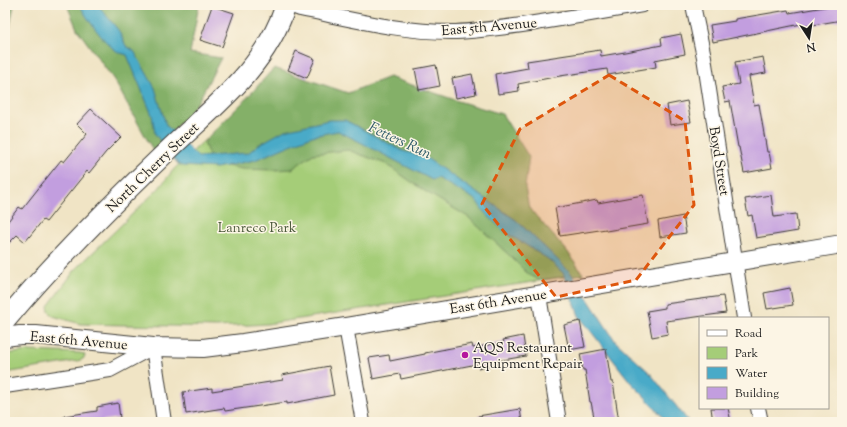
<svg xmlns="http://www.w3.org/2000/svg" width="847" height="427" font-family="'Sorts Mill Goudy',serif">
<style>
.green{fill:#a5cd78;stroke:#60744a}
.forest{fill:#84b068;stroke:#506642}
.water{fill:#49aac8;stroke:#326372}
.building{fill:#c29edf}
.lines{fill:none;stroke-linecap:round;stroke-linejoin:round}
.minor-casing{stroke:#3c3a35;stroke-width:16}
.tertiary-casing{stroke:#3c3a35;stroke-width:20}
.secondary-casing{stroke:#3c3a35;stroke-width:22}
.minor{stroke:#fff;stroke-width:14}
.tertiary{stroke:#fff;stroke-width:18}
.secondary{stroke:#fff;stroke-width:20}
.marked{fill:#de560d;fill-opacity:0.2;stroke:#de560d;stroke-width:3;stroke-dasharray:8 5;stroke-linejoin:round}
.poi-dot{fill:#b5179e;stroke:#fcf5e5;stroke-width:1.5}
.labels{text-anchor:middle;stroke-width:3;stroke-linejoin:round;paint-order:stroke}
.street-label{font-size:14px;fill:#1c1c1c;stroke:#fcf5e5}
.park-label{font-size:14px;fill:#4c5a3c;stroke:#fcf5e5}
.poi-label{font-size:14px;fill:#1c1c1c;stroke:#fcf5e5;text-anchor:start}
.water-label{font-size:15px;font-style:italic;fill:#305c69;stroke:#fcf5e5}
</style>
<rect width="100%" height="100%" fill="#fcf5e5"/>
<filter id="ink" filterUnits="userSpaceOnUse"><feTurbulence type="fractalNoise" baseFrequency=".025" numOctaves="2"/><feDisplacementMap in="SourceGraphic" scale="8" xChannelSelector="R" yChannelSelector="G"/><feConvolveMatrix kernelMatrix="1 2 1 2 8 2 1 2 1" color-interpolation-filters="sRGB"/></filter>
<filter id="wash" filterUnits="userSpaceOnUse"><feTurbulence type="fractalNoise" baseFrequency=".012" numOctaves="4" result="noise"/><feDisplacementMap in="SourceGraphic" scale="16" xChannelSelector="R" yChannelSelector="G"/><feGaussianBlur stdDeviation="0.9" result="paint"/><feColorMatrix in="noise" values="0 0 0 0 0 0 0 0 0 0 0 0 0 0 0 0 0 1.4 0 .05"/><feComposite in="paint" operator="in"/></filter>
<g filter="url(#wash)">
<rect width="100%" height="100%" fill="#f0e4c5"/>
<!-- green -->
<g class="green">
<polygon points="345,119 529,208 567,251 583,274 267,324 217,327 81,324 53,316 49,312 48,306 75,270 159,188 174,169 210,135"/>
<polygon points="29,351 80,353 84,354 85,356 83,359 78,361 5,373 5,354"/>
</g>
<!-- forest -->
<g class="forest">
<polygon points="5,5 14,5 5,52"/>
<polygon points="67,5 199,5 190,53 221,58 199,100 185,118 154,152 114,80 77,29"/>
<polygon points="274,68 348,93 389,77 458,101 502,114 529,157 525,187 529,208 567,251 583,274 539,280 528,274 510,256 468,217 423,190 386,164 348,150 313,154 292,169 274,170 242,169 212,163 204,143 210,135 245,100"/>
</g>
<!-- water -->
<path class="water" d="M80 5H98L119 31 126 46 134 51 155 88 166 125 198 157 248 153 258 145 285 130 329 120H345L403 151 425 157 516 220 554 256 571 273 616 342 650 373 689 422H667L645 397 631 383 579 316 563 273 548 259 505 232 484 212 476 200 437 178 432 180 360 142 338 131 312 136 255 160 216 168 182 166 178 164 155 134 152 115 127 55C124 54 119 53 115 50 104 42 86 18 80 5Z"/>
<g id="blocks">
<!-- building -->
<g class="building">
<polygon points="836,5 842,5 842,20 801,27 801,24 713,42 710,25 735,21 735,19 788,10 789,13"/>
<polygon points="212,6 234,13 222,47 200,40"/>
<polygon points="681,34 685,54 655,60 656,67 608,75 607,69 560,76 518,84 519,91 498,94 495,74 528,68 527,61 600,50 601,56 625,52 662,45 661,38"/>
<polygon points="296,51 315,59 307,78 288,70"/>
<polygon points="763,57 766,73 749,76 754,105 759,104 767,152 769,152 772,168 744,173 739,147 738,147 730,101 725,102 722,87 739,84 735,62"/>
<polygon points="436,65 440,86 419,90 415,69"/>
<polygon points="472,74 476,94 456,98 452,78"/>
<polygon points="687,101 691,122 670,125 667,105"/>
<polygon points="91,109 121,137 106,152 89,173 87,171 46,222 43,220 25,242 17,235 5,247 5,225 19,207 22,209 61,160 64,162 87,134 77,124"/>
<polygon points="643,195 648,224 606,231 606,229 560,236 555,208 597,200 598,203"/>
<polygon points="771,195 774,217 796,214 798,231 756,238 752,215 748,216 745,199"/>
<polygon points="683,216 686,233 660,237 658,221"/>
<polygon points="790,288 793,305 767,309 764,293"/>
<polygon points="723,296 726,313 666,321 668,334 652,337 647,311 665,308 665,304"/>
<polygon points="580,321 585,347 569,350 564,325"/>
<polygon points="523,336 526,356 497,361 498,364 478,368 477,364 401,379 400,374 373,379 369,358 389,355 390,361 425,354 425,353 472,344 473,348 504,342 503,340"/>
<polygon points="606,349 611,382 613,382 619,422 595,422 591,402 590,402 585,370 583,370 580,354"/>
<polygon points="329,366 334,395 287,404 287,402 225,411 224,408 186,414 183,392 212,388 212,391 283,380 282,375"/>
<polygon points="118,403 120,418 92,422 64,422 64,416 97,411 97,407"/>
<polygon points="711,408 728,408 731,422 713,422"/>
<polygon points="520,409 522,422 479,422 478,416"/>
</g>
</g>
</g>
<g filter="url(#ink)">
<use href="#blocks" fill-opacity="0" stroke="#3c3a35" stroke-width="1"/>
<g class="lines">
<!-- minor casing -->
<g class="minor-casing">
<g id="minor">
<path d="M289 5 300 9C351 19 403 33 456 32 478 31 500 28 522 25 562 19 602 12 642 5"/>
<polyline points="693,5 704,57 744,318"/>
<polyline points="539,295 559,422"/>
<polyline points="346,327 363,422"/>
<polyline points="5,386 110,370 153,347 164,422"/>
<polyline points="758,408 761,422"/>
</g>
</g>
<!-- tertiary casing -->
<g class="tertiary-casing">
<polyline id="tertiary" points="5,337 20,335 36,335 153,347 203,348 243,343 346,327 842,244"/>
</g>
<!-- secondary casing -->
<g class="secondary-casing">
<path id="secondary" d="M5 321C52 264 105 211 158 160 206 112 264 73 286 5"/>
</g>
<!-- minor -->
<use href="#minor" class="minor"/>
<!-- tertiary -->
<use href="#tertiary" class="tertiary"/>
<!-- secondary -->
<use href="#secondary" class="secondary"/>
</g>
</g>
<!-- marked area -->
<path class="marked" d="M609 75 685 121 694 205 636 280 556 297 482 204 520 129Z"/>
<!-- markers -->
<circle class="poi-dot" cx="465" cy="355" r="4"/>
<g class="labels">
<!-- street labels -->
<g class="street-label">
<text transform="translate(489 26) rotate(-5)" y="5">East 5th Avenue</text>
<text transform="translate(720 161) rotate(81)" y="5">Boyd Street</text>
<text transform="translate(152 167) rotate(-44)" y="5">North Cherry Street</text>
<text transform="translate(498 301) rotate(-9)" y="5">East 6th Avenue</text>
<text transform="translate(79 340) rotate(5)" y="5">East 6th Avenue</text>
</g>
<!-- park labels -->
<g class="park-label">
<text x="257" y="232">Lanreco Park</text>
</g>
<!-- poi labels -->
<g class="poi-label">
<text x="473" y="352">AQS Restaurant<tspan x="473" dy="16">Equipment Repair</tspan></text>
</g>
<!-- water labels -->
<g class="water-label">
<text transform="translate(400 140) rotate(25)" y="5">Fetters Run</text>
</g>
</g>
<!-- margin -->
<rect width="847" height="427" fill="none" stroke="#fcf5e5" stroke-width="20"/>
<!-- legend -->
<rect x="699" y="317" width="130" height="92" fill="#fcf5e5" stroke="#a29e95"/>
<rect x="707" y="330" width="20" height="6" fill="#ffffff" stroke="#a29e95"/>
<text x="735" y="337" font-size="12" fill="#1c1c1c">Road</text>
<rect x="707" y="347" width="20" height="12" fill="#a5cd78" stroke="#a29e95"/>
<text x="735" y="357" font-size="12" fill="#1c1c1c">Park</text>
<rect x="707" y="367" width="20" height="12" fill="#49aac8" stroke="#a29e95"/>
<text x="735" y="377" font-size="12" fill="#1c1c1c">Water</text>
<rect x="707" y="387" width="20" height="12" fill="#c29edf" stroke="#a29e95"/>
<text x="735" y="397" font-size="12" fill="#1c1c1c">Building</text>
<!-- north arrow -->
<g transform="translate(809 38) rotate(168)" stroke="#fcf5e5" stroke-width="3" paint-order="stroke">
<path d="M0-3L7 15L0 10L-7 15Z" fill="#1c1c1c"/>
<text y="-6" font-size="11" font-weight="bold" text-anchor="middle" fill="#1c1c1c">N</text>
</g>
</svg>
